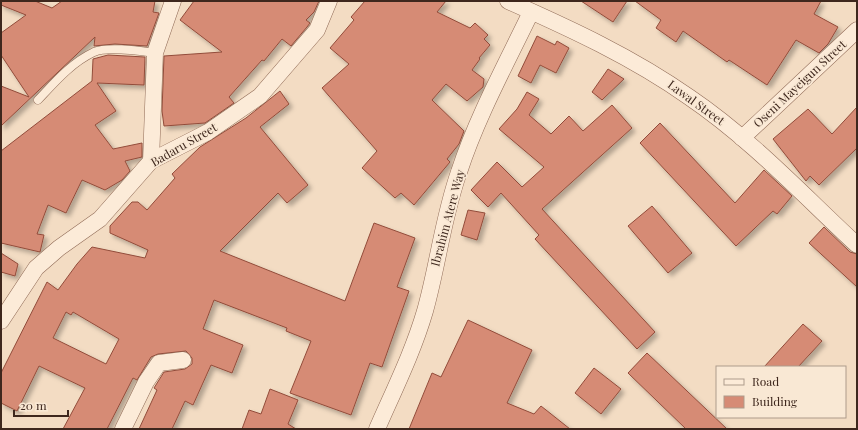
<svg xmlns="http://www.w3.org/2000/svg" width="858" height="430" font-family="'Playfair Display',serif">
<style>
.building{fill:#d68b75;stroke:#924c3a;fill-rule:evenodd;filter:url(#shadow)}
.lines{fill:none;stroke-linecap:round;stroke-linejoin:round}
.service-casing{stroke:#906b57;stroke-width:9}
.minor-casing{stroke:#906b57;stroke-width:17}
.service{stroke:#fcebd8;stroke-width:8}
.minor{stroke:#fcebd8;stroke-width:16}
.labels{text-anchor:middle;stroke-width:3.5;stroke-linejoin:round;paint-order:stroke}
.street-label{font-size:12px;fill:#3e271d;stroke:#f9e8d4}
</style>
<defs>
<filter id="shadow"><feDropShadow dx="3.5" dy="3.5" stdDeviation="2" flood-color="#0004"/></filter>
</defs>
<rect width="100%" height="100%" fill="#f3dcc3"/>
<!-- building -->
<g class="building">
<polygon points="1,1 35,1 52,8 62,1 155,1 153,12 159,13 147,46 115,44 94,46 95,37 1,126 1,86 29,97 1,55 1,33 26,15 1,5"/>
<polygon points="194,1 319,1 314,12 306,20 310,23 307,27 291,46 282,39 264,61 262,60 229,97 234,103 205,123 164,126 162,111 164,56 222,52 180,20"/>
<polygon points="365,1 446,1 437,12 470,28 475,23 488,35 484,39 490,45 479,58 480,59 472,70 484,79 483,87 467,101 446,84 432,100 464,131 459,144 447,159 450,162 414,205 401,193 395,198 362,168 377,151 322,88 349,64 330,48 354,20 351,17"/>
<polygon points="581,1 627,1 613,22"/>
<polygon points="635,1 821,1 814,14 838,27 828,44 819,53 796,40 767,85 729,60 727,62 683,31 676,42 656,28 661,20"/>
<polygon points="537,36 555,45 557,41 569,48 556,73 540,65 531,83 518,76"/>
<polygon points="108,55 145,57 144,85 97,83 116,111 95,125 113,149 142,143 142,157 125,161 130,171 122,180 105,190 82,180 66,213 48,205 37,234 44,235 40,252 1,243 1,151 92,81 93,59"/>
<polygon points="608,69 624,79 602,100 592,92"/>
<path d="M280 91 289 104 260 127 308 185 287 203 278 193 220 251 345 301 374 223 415 238 397 287 409 291 382 367 370 363 351 415 290 393 311 341 286 331 287 328 214 300 203 329 243 345 232 373 211 365 193 405 185 401 172 429H139L157 390 154 388 164 372 185 369 192 364V358L186 351 158 354 151 357 137 380 133 378 107 429H63L85 388 39 366 17 411 1 403V373L47 282 58 290 77 264 92 247 145 258 148 250 110 233V226L132 202H138L147 210 175 178 172 174 200 147 246 118ZM66 312 71 315 73 312 119 339 106 364 53 338Z"/>
<polygon points="527,92 539,99 529,115 551,134 569,116 583,131 612,105 632,128 542,209 655,332 637,349 535,239 539,235 501,193 488,207 471,190 497,162 522,187 544,167 499,129 517,109"/>
<polygon points="857,107 857,148 819,185 810,176 806,181 773,139 808,109 832,134"/>
<polygon points="660,123 735,203 764,170 792,196 777,214 773,211 736,246 640,143"/>
<polygon points="652,206 692,253 668,273 628,226"/>
<polygon points="468,210 485,213 477,240 461,235"/>
<polygon points="824,227 850,252 857,254 857,287 809,243"/>
<polygon points="1,253 18,264 15,276 1,272"/>
<polygon points="468,320 532,350 507,403 534,414 541,406 570,429 409,429 432,373 441,377"/>
<polygon points="803,324 822,341 798,367 764,367"/>
<polygon points="647,353 727,429 686,429 628,373"/>
<polygon points="594,368 621,389 601,414 575,393"/>
<polygon points="270,389 298,400 288,424 296,429 242,429 249,410 261,414"/>
</g>
<g class="lines">
<!-- service casing -->
<g class="service-casing">
<path id="service" d="M38 100C55 82 71 63 94 52 108 46 140 51 155 53"/>
</g>
<!-- minor casing -->
<g class="minor-casing">
<g id="minor">
<path d="M508 1C571 29 632 57 689 97 751 139 803 195 857 245"/>
<polyline points="742,138 857,30"/>
<polyline points="151,161 155,53 173,1"/>
<polyline points="1,321 36,268 59,248 100,219 151,161 208,132 260,96 317,30 329,1"/>
<polyline points="123,429 146,382 159,363 183,360"/>
<path d="M377 429C394 390 413 352 425 311 438 265 443 217 459 172 477 117 506 64 531 12"/>
</g>
</g>
<!-- service -->
<use href="#service" class="service"/>
<!-- minor -->
<use href="#minor" class="minor"/>
</g>
<g class="labels">
<!-- street labels -->
<g class="street-label">
<text transform="translate(800 84) rotate(-43)" y="4">Oseni Mayeigun Street</text>
<text transform="translate(696 103) rotate(36)" y="4">Lawal Street</text>
<text transform="translate(184 145) rotate(-30)" y="4">Badaru Street</text>
<text transform="translate(448 218) rotate(-75)" y="4">Ibrahim Atere Way</text>
</g>
</g>
<!-- border -->
<rect width="858" height="430" fill="none" stroke="#3e271d" stroke-width="4"/>
<!-- legend -->
<rect x="716" y="366" width="130" height="52" fill="#f9e8d4" stroke="#ae9b8b"/>
<rect x="724" y="379" width="20" height="6" fill="#fcebd8" stroke="#ae9b8b"/>
<text x="752" y="386" font-size="12" fill="#3e271d">Road</text>
<rect x="724" y="396" width="20" height="12" fill="#d68b75" stroke="#ae9b8b"/>
<text x="752" y="406" font-size="12" fill="#3e271d">Building</text>
<!-- scale -->
<path d="M14 410v6h54v-6" fill="none" stroke="#3e271d" stroke-width="2"/>
<text x="20" y="410" font-size="12" fill="#3e271d" stroke="#f9e8d4" stroke-width="3" paint-order="stroke">20 m</text>
</svg>
